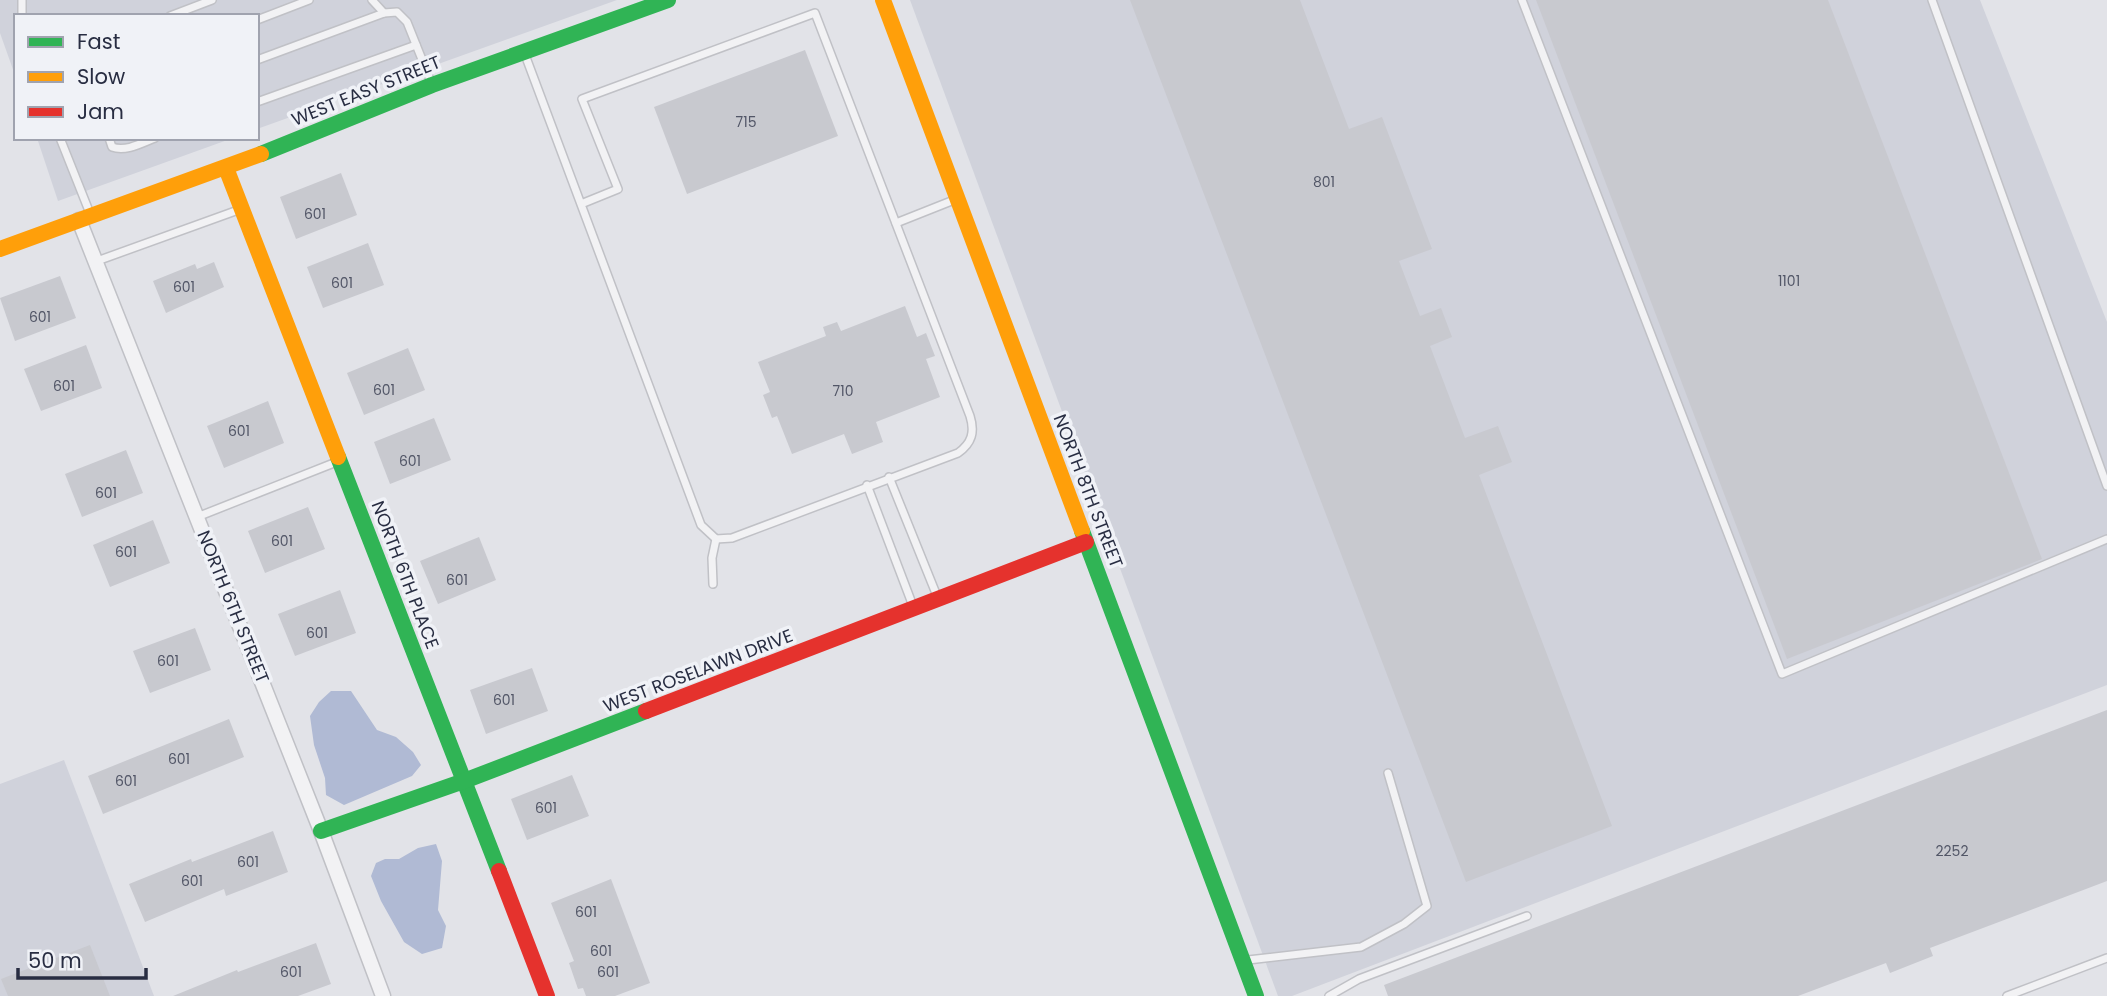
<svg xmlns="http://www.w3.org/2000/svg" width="2107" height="996" font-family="Poppins,sans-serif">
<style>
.built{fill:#d0d2db}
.water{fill:#b0bad4}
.building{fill:#c8c9cf}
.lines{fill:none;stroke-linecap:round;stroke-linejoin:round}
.lane-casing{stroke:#c0c1c6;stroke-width:10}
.street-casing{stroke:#c0c1c6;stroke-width:17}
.lane{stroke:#f2f2f4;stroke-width:7}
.street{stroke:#f2f2f4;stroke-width:14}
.fast{stroke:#30b455;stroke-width:16}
.slow{stroke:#ff9f0a;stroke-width:16}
.jam{stroke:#e5322d;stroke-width:16}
.labels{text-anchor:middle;stroke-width:7;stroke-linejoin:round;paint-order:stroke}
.number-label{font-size:14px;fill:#525667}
.street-label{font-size:18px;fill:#282d42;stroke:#f0f2f7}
</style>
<rect width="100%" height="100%" fill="#e2e3e8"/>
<!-- built -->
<g class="built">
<polygon points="0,0 617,0 257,129 257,16 16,16 16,78 0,33"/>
<polygon points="910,0 1980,0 2107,322 2107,685 1292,996 1278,996"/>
<polygon points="37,138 233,138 58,201"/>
<polygon points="64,760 154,996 0,996 0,784"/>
</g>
<!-- water -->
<g class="water">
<polygon points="331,691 351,691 377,730 396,737 413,752 421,765 412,776 344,805 326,795 325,778 314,745 310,716 319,702"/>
<polygon points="436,844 442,861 438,910 446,926 442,948 422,954 404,942 381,901 371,876 376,863 385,859 399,859 418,848"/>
</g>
<!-- building -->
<g class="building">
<polygon points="1130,0 1300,0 1349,129 1382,117 1432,249 1399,261 1420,316 1441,308 1452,337 1430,346 1465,438 1498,426 1512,462 1479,475 1612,826 1466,882"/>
<polygon points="1536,0 1828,0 2042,559 1787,659"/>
<polygon points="805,50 838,136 687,194 654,107"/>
<polygon points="341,173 357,215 296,239 280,197"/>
<polygon points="368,243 384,285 323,308 307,267"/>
<polygon points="214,262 224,287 166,313 153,281 195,264 197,269"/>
<polygon points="60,276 76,318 15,341 0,298"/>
<polygon points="905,306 917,337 926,333 935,356 926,359 940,397 876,422 883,442 852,454 844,434 792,454 777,416 772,418 763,395 770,392 758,362 826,336 823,327 837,322 841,331"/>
<polygon points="86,345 102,388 41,411 24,369"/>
<polygon points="408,348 425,390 364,415 347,373"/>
<polygon points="268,401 284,443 224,468 207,426"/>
<polygon points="434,418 451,460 390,484 374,442"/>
<polygon points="126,450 143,493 82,517 65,474"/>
<polygon points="308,507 325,549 265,573 248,531"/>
<polygon points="153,520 170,563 110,587 93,545"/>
<polygon points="479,537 496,580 438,604 420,561"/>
<polygon points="340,590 356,633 295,656 278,614"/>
<polygon points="195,628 211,670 150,693 133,651"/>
<polygon points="532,668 548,711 486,734 470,690"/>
<polygon points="2107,710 2107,881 1930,948 1933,956 1890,973 1886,963 1798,996 1388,996 1384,985"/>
<polygon points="229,719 244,757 103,814 88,776"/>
<polygon points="572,775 589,816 527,840 511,799"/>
<polygon points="273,831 288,872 226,896 224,889 145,922 129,884 191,859 192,862"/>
<polygon points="611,879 650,983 615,996 586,996 583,988 578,989 569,963 574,961 551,903"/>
<polygon points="316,943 331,984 298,996 173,996 237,970 238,972"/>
<polygon points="90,945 110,996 8,996 1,979"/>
</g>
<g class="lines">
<!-- lane casing -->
<g class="lane-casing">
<g id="lane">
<polyline points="22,0 22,16"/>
<polyline points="372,0 384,13"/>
<polyline points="1522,0 1782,674 2107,539"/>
<polyline points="1932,0 2107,486"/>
<polyline points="170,16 212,0"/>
<polyline points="257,20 309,0"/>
<path d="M524 52 701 525 716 539 732 538 958 453C972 443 975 432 970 416L815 13 582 99 618 189 581 204"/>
<polyline points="257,60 384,13 397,12 407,22 431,82"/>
<polyline points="257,102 416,45"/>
<polyline points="60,138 91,216"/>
<path d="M109 138 112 147C126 152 142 143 155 138"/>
<polyline points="896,223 954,200"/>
<polyline points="97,261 241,209"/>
<polyline points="889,477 937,596"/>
<polyline points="867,485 913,606"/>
<polyline points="197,517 339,461"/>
<polyline points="713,584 712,558 716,539"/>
<polyline points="1248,960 1361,947 1404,924 1427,906 1388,773"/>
<polyline points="1329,996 1359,979 1527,916"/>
<polyline points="2007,996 2107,958"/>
</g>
</g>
<!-- street casing -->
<g class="street-casing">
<polyline id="street" points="79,220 321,831 383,996"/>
</g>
<!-- lane -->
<use href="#lane" class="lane"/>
<!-- street -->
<use href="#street" class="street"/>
<!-- fast -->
<g class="fast">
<polyline points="261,154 432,85 668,0"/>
<polyline points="338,457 499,871"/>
<polyline points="1082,531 1256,996"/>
<polyline points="321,831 464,781 646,711"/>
</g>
<!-- slow -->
<g class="slow">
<polyline points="883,0 1082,531"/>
<polyline points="226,168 338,457"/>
<polyline points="0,249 261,154"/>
</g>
<!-- jam -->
<g class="jam">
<polyline points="646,711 1086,542"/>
<polyline points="499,871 547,996"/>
</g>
</g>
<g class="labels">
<!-- number labels -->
<g class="number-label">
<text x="746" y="127">715</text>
<text x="1324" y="187">801</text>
<text x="315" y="219">601</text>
<text x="1789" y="286">1101</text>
<text x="342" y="288">601</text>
<text x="184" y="292">601</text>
<text x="40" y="322">601</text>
<text x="64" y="391">601</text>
<text x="384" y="395">601</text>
<text x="843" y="396">710</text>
<text x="239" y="436">601</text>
<text x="410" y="466">601</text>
<text x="106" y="498">601</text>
<text x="282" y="546">601</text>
<text x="126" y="557">601</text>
<text x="457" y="585">601</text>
<text x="317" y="638">601</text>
<text x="168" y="666">601</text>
<text x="504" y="705">601</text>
<text x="179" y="764">601</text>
<text x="126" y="786">601</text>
<text x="546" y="813">601</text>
<text x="1952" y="856">2252</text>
<text x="248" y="867">601</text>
<text x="192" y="886">601</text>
<text x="586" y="917">601</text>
<text x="601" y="956">601</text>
<text x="291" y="977">601</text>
<text x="608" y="977">601</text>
</g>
<!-- street labels -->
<g class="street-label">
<text transform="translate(366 91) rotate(-22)" y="6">WEST EASY STREET</text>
<text transform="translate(1088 491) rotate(69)" y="6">NORTH 8TH STREET</text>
<text transform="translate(405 575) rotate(69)" y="6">NORTH 6TH PLACE</text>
<text transform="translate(233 607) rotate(68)" y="6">NORTH 6TH STREET</text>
<text transform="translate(698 671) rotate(-21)" y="6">WEST ROSELAWN DRIVE</text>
</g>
</g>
<!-- legend -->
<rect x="14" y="14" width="245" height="126" fill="#f0f2f7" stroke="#a0a3af" stroke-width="2"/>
<rect x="28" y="37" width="35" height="10" fill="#30b455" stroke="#a0a3af" stroke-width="2"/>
<text x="77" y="49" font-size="21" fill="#282d42">Fast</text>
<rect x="28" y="72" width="35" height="10" fill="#ff9f0a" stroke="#a0a3af" stroke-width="2"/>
<text x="77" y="84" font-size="21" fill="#282d42">Slow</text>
<rect x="28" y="107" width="35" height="10" fill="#e5322d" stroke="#a0a3af" stroke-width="2"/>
<text x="77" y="119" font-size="21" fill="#282d42">Jam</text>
<!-- scale -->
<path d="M18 968v10h128v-10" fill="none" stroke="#282d42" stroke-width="3.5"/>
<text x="28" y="968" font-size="21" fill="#282d42" stroke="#f0f2f7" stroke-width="5" paint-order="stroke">50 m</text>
</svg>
